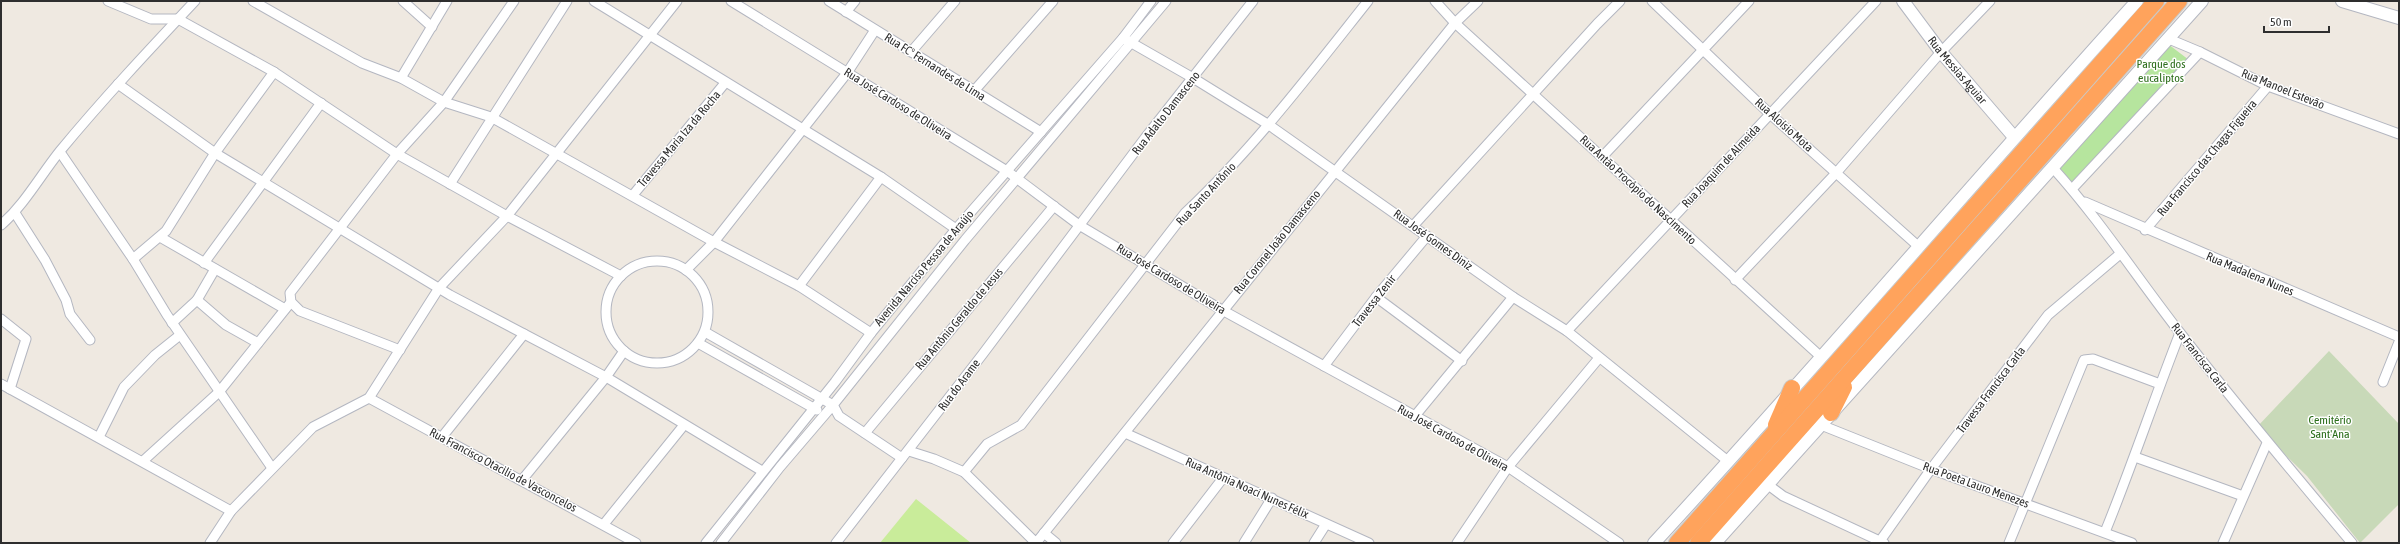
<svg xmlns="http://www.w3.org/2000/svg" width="2400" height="544" font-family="'Asap Condensed',sans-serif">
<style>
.green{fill:#b6e59e}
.cemetery{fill:#c8d9b8}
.pitch{fill:#c9ec9a}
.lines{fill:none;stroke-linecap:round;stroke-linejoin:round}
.street-casing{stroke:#b4b7c1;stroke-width:11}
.secondary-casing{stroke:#b4b7c1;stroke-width:14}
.highway-casing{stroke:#c9c9c9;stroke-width:18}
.street{stroke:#fff;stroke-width:9}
.secondary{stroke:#fff;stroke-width:12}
.highway{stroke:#ffa35c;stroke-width:16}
.labels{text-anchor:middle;stroke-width:3;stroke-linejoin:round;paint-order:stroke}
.park-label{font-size:12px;fill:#2c6e1b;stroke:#fff}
.street-label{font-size:12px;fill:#2e2e2e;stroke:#fff}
</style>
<rect width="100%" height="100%" fill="#efe9e1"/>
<!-- green -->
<polygon class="green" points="2168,44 2189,60 2073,185 2057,168"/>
<!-- cemetery -->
<polygon class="cemetery" points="2329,351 2399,424 2399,504 2360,543 2307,476 2257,427"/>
<!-- pitch -->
<polygon class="pitch" points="916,499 971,543 880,543"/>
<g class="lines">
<!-- street casing -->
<g class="street-casing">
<g id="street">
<polyline points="108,1 151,19 178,19 274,72 397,154 507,216 621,276"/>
<polyline points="253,1 362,63 401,78 444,102 491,117 714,242 799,286 871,333"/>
<polyline points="403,1 432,27"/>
<polyline points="594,1 881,177 956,229"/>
<polyline points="731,1 1007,171 1079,225 1222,310 1508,467 1619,543"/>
<polyline points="829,1 1041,132"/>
<polyline points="1435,1 1455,23 1820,356"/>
<polyline points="1652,1 1770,114 1918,246"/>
<polyline points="846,12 855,1"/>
<polyline points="1123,38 1193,78 1269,125 1513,297 1567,331 1729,462"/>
<polyline points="2169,39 2200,52 2268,86 2399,134"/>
<polyline points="911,52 955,1"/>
<polyline points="401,78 447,1"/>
<polyline points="118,84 215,153 450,295 606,377 762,471"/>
<polyline points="974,91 1053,1"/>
<polyline points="60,152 133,259 167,315 272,468"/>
<polyline points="1603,156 1749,1"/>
<path d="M2053 168C2100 220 2138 279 2181 334 2236 405 2294 474 2352 543"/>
<polyline points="450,184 567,1"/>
<polyline points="2072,189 2200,52"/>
<polyline points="633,195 725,83"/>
<polyline points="2085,202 2399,337"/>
<polyline points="15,213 45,260 66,300 70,314 90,340"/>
<path d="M1 225C25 204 40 176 60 151 103 99 149 50 195 1"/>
<polyline points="1413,226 1597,24 1620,1"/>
<polyline points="2145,230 2268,86"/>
<polyline points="160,237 285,309"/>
<polyline points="133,259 166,231 215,153 274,72"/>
<circle cx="657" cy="312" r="51"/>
<polyline points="204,263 321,103"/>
<polyline points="686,270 714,242 847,73 875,30"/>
<polyline points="1735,280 1837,172 1941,52 1990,1"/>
<polyline points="799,286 881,177"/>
<polyline points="1376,297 1462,361"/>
<polyline points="197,300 226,325 258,343"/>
<polyline points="1,319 26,339 10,389"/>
<polyline points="172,323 197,300 215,269"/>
<polyline points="1567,331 1876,1"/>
<polyline points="705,332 833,405 839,416 902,458"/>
<polyline points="698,343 817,410"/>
<polyline points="400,350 300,311 291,302 290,293 397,154 444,102 514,1"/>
<polyline points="1324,366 1376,297 1427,236"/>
<polyline points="2383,382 2399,342"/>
<polyline points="1,384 231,511"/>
<polyline points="369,398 636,543"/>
<polyline points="1414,417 1513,297"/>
<polyline points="1821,425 1931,469 2132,543"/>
<polyline points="865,433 1054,206"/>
<polyline points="1125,433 1369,543"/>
<polyline points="99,437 124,387 155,355 180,335"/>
<polyline points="442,437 524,334"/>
<polyline points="909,451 934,459 964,472 1036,543 1455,23 1478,1"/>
<polyline points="2135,457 2243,496"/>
<polyline points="143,461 219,392 291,302"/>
<path d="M964 472 987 444 1021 425 1185 213C1253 149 1310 74 1368 1"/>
<polyline points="522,480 606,377 624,351"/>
<polyline points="1767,484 1783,496 1884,543"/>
<polyline points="604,524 684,425"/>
<path d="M2105 532C2132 466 2154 399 2180 333"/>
<polyline points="1044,533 1056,543"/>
<polyline points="1880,541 1931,469 2048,315 2120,254"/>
<polyline points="210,543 231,511 313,427 369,398 439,288 507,216 677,1"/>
<polyline points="706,543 835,382 871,333 956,229 1123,38 1151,1"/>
<polyline points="721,543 780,467 833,405 965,240 1166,1"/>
<polyline points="836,543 982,355 1145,138 1253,1"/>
<polyline points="1173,543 1223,478"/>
<polyline points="1244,543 1272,498"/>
<polyline points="1314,543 1326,524"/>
<polyline points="1457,543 1508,467 1599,358"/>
<polyline points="2009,543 2084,360 2093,359 2160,384"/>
<polyline points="2223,543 2267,443"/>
</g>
</g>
<!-- secondary casing -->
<g class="secondary-casing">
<g id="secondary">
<path id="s1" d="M1903 1 1941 52 2014 137"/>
<polyline points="2342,1 2399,18"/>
<path d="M1654 543C1818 365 1975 180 2137 1"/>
<polyline points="1715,543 2202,1"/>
</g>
</g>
<!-- highway casing -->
<g class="highway-casing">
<g id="highway">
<polyline points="1831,413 1844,387"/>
<polyline points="1776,425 1792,388"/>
<polyline points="1677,543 2156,1"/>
<polyline points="1698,543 2179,1"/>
</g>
</g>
<!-- street -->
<use href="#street" class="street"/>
<!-- secondary -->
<use href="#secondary" class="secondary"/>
<!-- highway -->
<use href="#highway" class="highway"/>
</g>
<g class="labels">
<!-- park labels -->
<g class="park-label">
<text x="2161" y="68">Parque dos<tspan x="2161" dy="14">eucaliptos</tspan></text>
<text x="2330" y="424">Cemitério<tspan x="2330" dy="14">Sant'Ana</tspan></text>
</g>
<!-- street labels -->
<g class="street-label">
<text transform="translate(935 67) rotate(32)" y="4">Rua FCº Fernandes de Lima</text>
<text dy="4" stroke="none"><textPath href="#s1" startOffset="88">Rua Messias Aguiar</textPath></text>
<text transform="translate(2283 89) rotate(22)" y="4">Rua Manoel Estevão</text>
<text transform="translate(898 104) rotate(32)" y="4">Rua José Cardoso de Oliveira</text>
<text transform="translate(1166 113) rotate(-52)" y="4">Rua Adalto Damasceno</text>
<text transform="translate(1784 125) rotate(42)" y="4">Rua Aloísio Mota</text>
<text transform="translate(679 139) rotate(-50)" y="4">Travessa Maria Iza da Rocha</text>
<text transform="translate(2207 158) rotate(-50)" y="4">Rua Francisco das Chagas Figueira</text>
<text transform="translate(1721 166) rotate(-47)" y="4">Rua Joaquim de Almeida</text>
<text transform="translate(1638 190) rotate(43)" y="4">Rua Antão Procópio do Nascimento</text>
<text transform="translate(1206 194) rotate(-47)" y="4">Rua Santo Antônio</text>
<text transform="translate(1433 240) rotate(36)" y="4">Rua José Gomes Diniz</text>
<text transform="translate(1277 242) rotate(-51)" y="4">Rua Coronel João Damasceno</text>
<text transform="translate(924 268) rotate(-50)" y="4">Avenida Narciso Pessoa de Araújo</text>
<text transform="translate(2250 274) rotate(23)" y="4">Rua Madalena Nunes</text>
<text transform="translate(1171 279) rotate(31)" y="4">Rua José Cardoso de Oliveira</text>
<text transform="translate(1374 301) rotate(-52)" y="4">Travessa Zenir</text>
<text transform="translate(959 319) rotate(-50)" y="4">Rua Antônio Geraldo de Jesus</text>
<text transform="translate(2200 358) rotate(52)" y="4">Rua Francisca Carla</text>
<text transform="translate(959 385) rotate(-53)" y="4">Rua do Arame</text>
<text transform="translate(1991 390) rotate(-53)" y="4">Travessa Francisca Carla</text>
<text transform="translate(1453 438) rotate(29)" y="4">Rua José Cardoso de Oliveira</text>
<text transform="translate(503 470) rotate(28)" y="4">Rua Francisco Otacilio de Vasconcelos</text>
<text transform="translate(1976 485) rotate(20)" y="4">Rua Poeta Lauro Menezes</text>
<text transform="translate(1247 488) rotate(24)" y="4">Rua Antônia Noaci Nunes Félix</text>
</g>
</g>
<!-- border -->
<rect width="2400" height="544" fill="none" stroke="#2e2e2e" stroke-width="4"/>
<!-- scale -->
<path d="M2264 26v6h65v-6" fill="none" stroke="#2e2e2e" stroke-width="2"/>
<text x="2270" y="26" font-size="12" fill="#2e2e2e" stroke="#ffffff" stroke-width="3" paint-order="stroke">50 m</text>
</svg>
